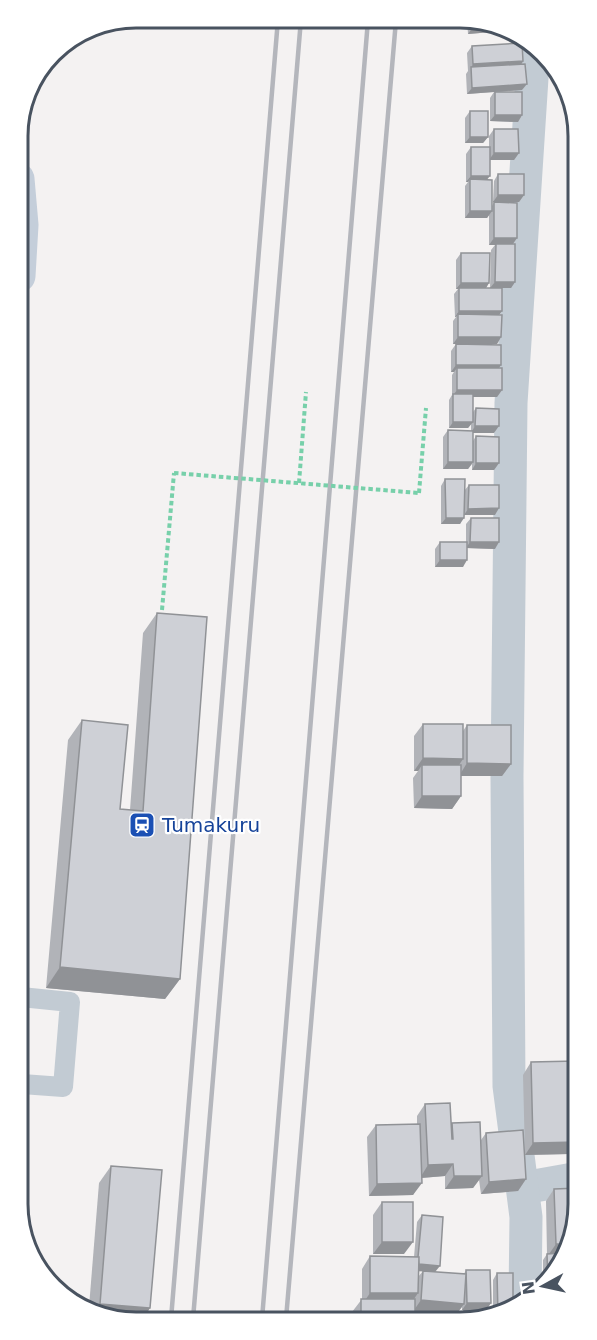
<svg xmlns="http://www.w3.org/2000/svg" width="597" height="1340" font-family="'DejaVu Sans',sans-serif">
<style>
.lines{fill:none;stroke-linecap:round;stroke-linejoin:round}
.path{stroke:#77d0aa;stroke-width:4;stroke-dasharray:4.5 3;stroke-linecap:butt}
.lane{stroke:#c2cbd3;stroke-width:20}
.street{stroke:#c2cbd3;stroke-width:33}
.secondary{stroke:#c4ceda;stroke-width:33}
.rail{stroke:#b4b6bc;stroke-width:4.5}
.path-bridge{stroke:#77d0aa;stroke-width:4;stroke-dasharray:4.5 3;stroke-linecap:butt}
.wall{fill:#b1b3b8;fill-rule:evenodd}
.shaded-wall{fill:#909296}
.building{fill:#ced0d6;stroke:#909296;stroke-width:1.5}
.labels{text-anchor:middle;stroke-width:4.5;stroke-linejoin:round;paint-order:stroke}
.transit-label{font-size:20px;fill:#164399;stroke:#fff;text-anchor:start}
.rim{fill:none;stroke:#495360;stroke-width:3}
</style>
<rect width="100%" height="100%" fill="#f4f2f2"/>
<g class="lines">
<!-- path -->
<g class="path">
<polyline points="299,483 306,392"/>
<polyline points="419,493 426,408"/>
<polyline points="162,610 174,473"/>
</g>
<!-- lane -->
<polyline class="lane" points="21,997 70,1002 63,1087 22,1084"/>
<!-- street -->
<g class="street">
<polyline points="523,1188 579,1178"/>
<polyline points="525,1297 526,1217 509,1086 507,777 511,403 534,47"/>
</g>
<!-- secondary -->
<polyline class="secondary" points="18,179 22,225 19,276"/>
<!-- rail -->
<g class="rail">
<polyline points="171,1319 278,19"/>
<polyline points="193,1319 301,19"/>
<polyline points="262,1319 368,20"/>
<polyline points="286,1319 396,20"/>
</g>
<!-- path-bridge -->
<polyline class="path-bridge" points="174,473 419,493"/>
</g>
<!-- wall -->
<g class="wall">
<polygon points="467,20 484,20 504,31 468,34"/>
<polygon points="472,46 523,61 522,64 522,90 500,92 522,115 518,122 490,121 490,98 494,92 467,94 466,74 468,71 467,53"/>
<polygon points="470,111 488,137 483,143 465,143 465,118"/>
<polygon points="494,129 519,153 514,160 490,160 487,179 492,206 494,202 517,238 513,244 515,282 511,288 502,288 499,315 501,337 497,344 453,344 453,321 456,317 455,317 454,294 458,289 456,289 456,260 461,253 486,288 490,288 491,250 495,245 489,245 489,215 487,218 465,218 465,186 468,182 466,182 466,154 471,147 489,147 489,136"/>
<polygon points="498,174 524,195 519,202 493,202 494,181"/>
<polygon points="456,344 499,368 502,390 497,397 473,397 473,412 476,408 494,433 473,433 473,441 476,436 499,463 494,470 472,470 472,464 468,469 443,469 443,437 448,430 471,431 471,424 468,428 449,428 449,400 452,395 452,375 454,372 451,372 451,351"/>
<polygon points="445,479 464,491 469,485 495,515 464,515 460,524 441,524 441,486"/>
<polygon points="471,518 495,549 467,548 463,567 435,567 435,549 440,542 466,542 466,524"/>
<polygon points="157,613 180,979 165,999 46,988 68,740 82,720 120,809 130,810 143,633"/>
<polygon points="423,724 463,731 467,725 511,764 502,776 461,776 461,796 452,809 414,808 413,778 418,771 414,771 414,736"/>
<polygon points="531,1062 576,1068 578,1065 579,1151 574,1151 574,1147 569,1154 525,1155 523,1075"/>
<polygon points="425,1104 451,1125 452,1123 481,1140 486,1133 526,1179 518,1191 481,1194 479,1180 473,1188 445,1189 445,1176 422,1178 413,1195 369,1196 367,1137 376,1125 417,1124 417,1116"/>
<polygon points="111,1166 150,1308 142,1320 114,1320 89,1307 99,1183"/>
<polygon points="579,1188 550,1281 543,1285 543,1260 547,1254 546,1201 554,1189"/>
<polygon points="382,1202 404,1254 373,1254 373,1215"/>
<path d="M422 1215 435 1272 464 1274 466 1270 491 1303 486 1310H465L493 1311V1280L497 1273 513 1305 492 1318H460L464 1310H462V1307L455 1316 415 1313V1318L352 1319V1312L362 1299V1269L370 1256 414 1257 417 1222ZM419 1271H423L418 1277Z"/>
</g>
<!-- shaded-wall -->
<g class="shaded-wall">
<polygon points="494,26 504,31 468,34 473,27"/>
<polygon points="523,61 519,68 471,68 473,64"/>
<polygon points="527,84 522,90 467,94 472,88"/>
<polygon points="495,115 522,115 518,122 490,121"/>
<polygon points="470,137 488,137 483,143 465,143"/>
<polygon points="494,153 519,153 514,160 489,160"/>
<polygon points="471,176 490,176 485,182 470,179 468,182 466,182"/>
<polygon points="498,195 524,195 519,202 493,202"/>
<polygon points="470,211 492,211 487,218 465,218"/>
<polygon points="494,238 517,238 512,245 489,245"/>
<polygon points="495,282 515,282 511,288 490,288"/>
<polygon points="461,283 489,283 485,290 459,288 458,289 456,289"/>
<polygon points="459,311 502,311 497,318 458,314 456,317 455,317"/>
<polygon points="458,337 501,337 497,344 453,344"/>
<polygon points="456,365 501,365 497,371 457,368 454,372 451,372"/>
<polygon points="457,390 502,390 497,397 452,397"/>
<polygon points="453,422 473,422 468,428 449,428"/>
<polygon points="475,426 499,426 494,433 471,433"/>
<polygon points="448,462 473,462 468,469 443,469"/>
<polygon points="476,463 499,463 494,470 472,470"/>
<polygon points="499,508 495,515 464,515 468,509"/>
<polygon points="446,518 464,518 460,524 441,524"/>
<polygon points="470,542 499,542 495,549 466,548"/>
<polygon points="440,560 467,560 463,567 435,567"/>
<polygon points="423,758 463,759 455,771 422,765 418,771 414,771"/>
<polygon points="467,763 511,764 502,776 459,776"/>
<polygon points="422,796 461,796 452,809 414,808"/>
<polygon points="60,967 180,979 165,999 46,988"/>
<polygon points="578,1142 569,1154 525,1155 533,1143"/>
<polygon points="578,1145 579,1151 574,1151"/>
<polygon points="453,1164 445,1176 420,1178 428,1165"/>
<polygon points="454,1176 482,1176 473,1188 445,1189"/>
<polygon points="526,1179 518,1191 481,1194 489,1182"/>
<polygon points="422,1183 413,1195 369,1196 377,1184"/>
<polygon points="382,1242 413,1242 404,1254 373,1254"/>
<polygon points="556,1244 565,1244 560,1256 547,1257"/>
<polygon points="417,1264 440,1266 435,1272 413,1271"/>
<polygon points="370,1293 418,1293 410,1305 362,1305"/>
<polygon points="421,1300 464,1304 455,1316 412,1313"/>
<polygon points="467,1303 491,1303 486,1310 462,1310"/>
<polygon points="100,1304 150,1308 142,1320 114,1320 95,1310"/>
</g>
<!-- building -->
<g class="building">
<polygon points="472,20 484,20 494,26 473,27"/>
<polygon points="522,43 523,61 473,64 472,46"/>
<polygon points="525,64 527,84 472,88 471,67"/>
<rect x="495" y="92" width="27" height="23"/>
<rect x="470" y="111" width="18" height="26"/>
<polygon points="494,129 518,129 519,153 494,153"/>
<rect x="471" y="147" width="19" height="29"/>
<rect x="498" y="174" width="26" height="21"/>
<polygon points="470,179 492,180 492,211 470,211"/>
<polygon points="494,202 517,203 517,238 494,238"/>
<polygon points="496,244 515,244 515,282 495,282"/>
<polygon points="461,253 490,253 489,283 461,283"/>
<rect x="459" y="288" width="43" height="23"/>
<polygon points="458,314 502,315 501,337 458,337"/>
<polygon points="456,344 501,345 501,365 456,365"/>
<rect x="457" y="368" width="45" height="22"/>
<rect x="453" y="394" width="20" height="28"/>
<polygon points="476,408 499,409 499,426 475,426"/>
<polygon points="448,430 473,431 473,462 448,462"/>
<polygon points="476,436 499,437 499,463 476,463"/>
<polygon points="445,479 465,479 464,518 446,518"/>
<polygon points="469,485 499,485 499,508 468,509"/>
<polygon points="471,518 499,518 499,542 470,542"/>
<rect x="440" y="542" width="27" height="18"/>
<polygon points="157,613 207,617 180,979 60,967 82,720 128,725 120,809 143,811"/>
<polygon points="423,724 463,724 463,759 423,758"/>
<polygon points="467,725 511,725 511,764 467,763"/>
<rect x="422" y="765" width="39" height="31"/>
<polygon points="576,1061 578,1142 533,1143 531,1062"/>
<polygon points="450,1103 452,1139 453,1139 452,1123 480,1122 482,1176 454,1176 453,1164 428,1165 425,1104"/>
<polygon points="420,1124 422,1183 377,1184 376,1125"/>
<polygon points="523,1130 526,1179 489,1182 486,1133"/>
<polygon points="111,1166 162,1170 150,1308 100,1304"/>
<polygon points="579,1188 579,1212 565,1244 556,1244 554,1189"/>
<rect x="382" y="1202" width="31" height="40"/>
<polygon points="422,1215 443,1217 440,1266 419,1264 418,1257"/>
<polygon points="562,1253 550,1281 548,1282 547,1254"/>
<polygon points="370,1256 419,1257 418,1293 370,1293"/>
<polygon points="466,1270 490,1270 491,1303 467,1303"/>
<polygon points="423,1271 466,1274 464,1304 421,1300"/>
<polygon points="497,1273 513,1273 513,1305 498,1314"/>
<polygon points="361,1299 415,1299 415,1318 361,1319"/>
<polygon points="464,1310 496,1311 496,1315 492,1318 464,1318"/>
</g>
<!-- icons -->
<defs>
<g id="station-square" transform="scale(1.35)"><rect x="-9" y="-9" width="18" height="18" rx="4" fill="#1a4fb4" stroke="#fff"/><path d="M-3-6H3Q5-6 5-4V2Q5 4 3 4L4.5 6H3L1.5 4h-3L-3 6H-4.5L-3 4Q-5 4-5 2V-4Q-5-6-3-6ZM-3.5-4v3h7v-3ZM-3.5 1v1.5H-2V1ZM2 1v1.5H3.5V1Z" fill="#fff"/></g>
</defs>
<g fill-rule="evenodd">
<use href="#station-square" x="142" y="825"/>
</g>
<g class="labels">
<!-- transit labels -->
<g class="transit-label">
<text x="162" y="832">Tumakuru</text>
</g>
</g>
<!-- crop -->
<path d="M0 0H597V1340H0ZM136 28H460A108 108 0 0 1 568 136V1204A108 108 0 0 1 460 1312H136A108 108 0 0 1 28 1204V136A108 108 0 0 1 136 28Z" fill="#fff" fill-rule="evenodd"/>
<path class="rim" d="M136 28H460A108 108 0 0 1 568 136V1204A108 108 0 0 1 460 1312H136A108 108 0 0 1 28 1204V136A108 108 0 0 1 136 28Z"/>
<!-- north arrow -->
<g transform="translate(543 1286) rotate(262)" stroke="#ffffff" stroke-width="4.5" paint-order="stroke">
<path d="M0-4.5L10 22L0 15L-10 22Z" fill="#495360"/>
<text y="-9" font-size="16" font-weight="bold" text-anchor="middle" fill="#495360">N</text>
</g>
</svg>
